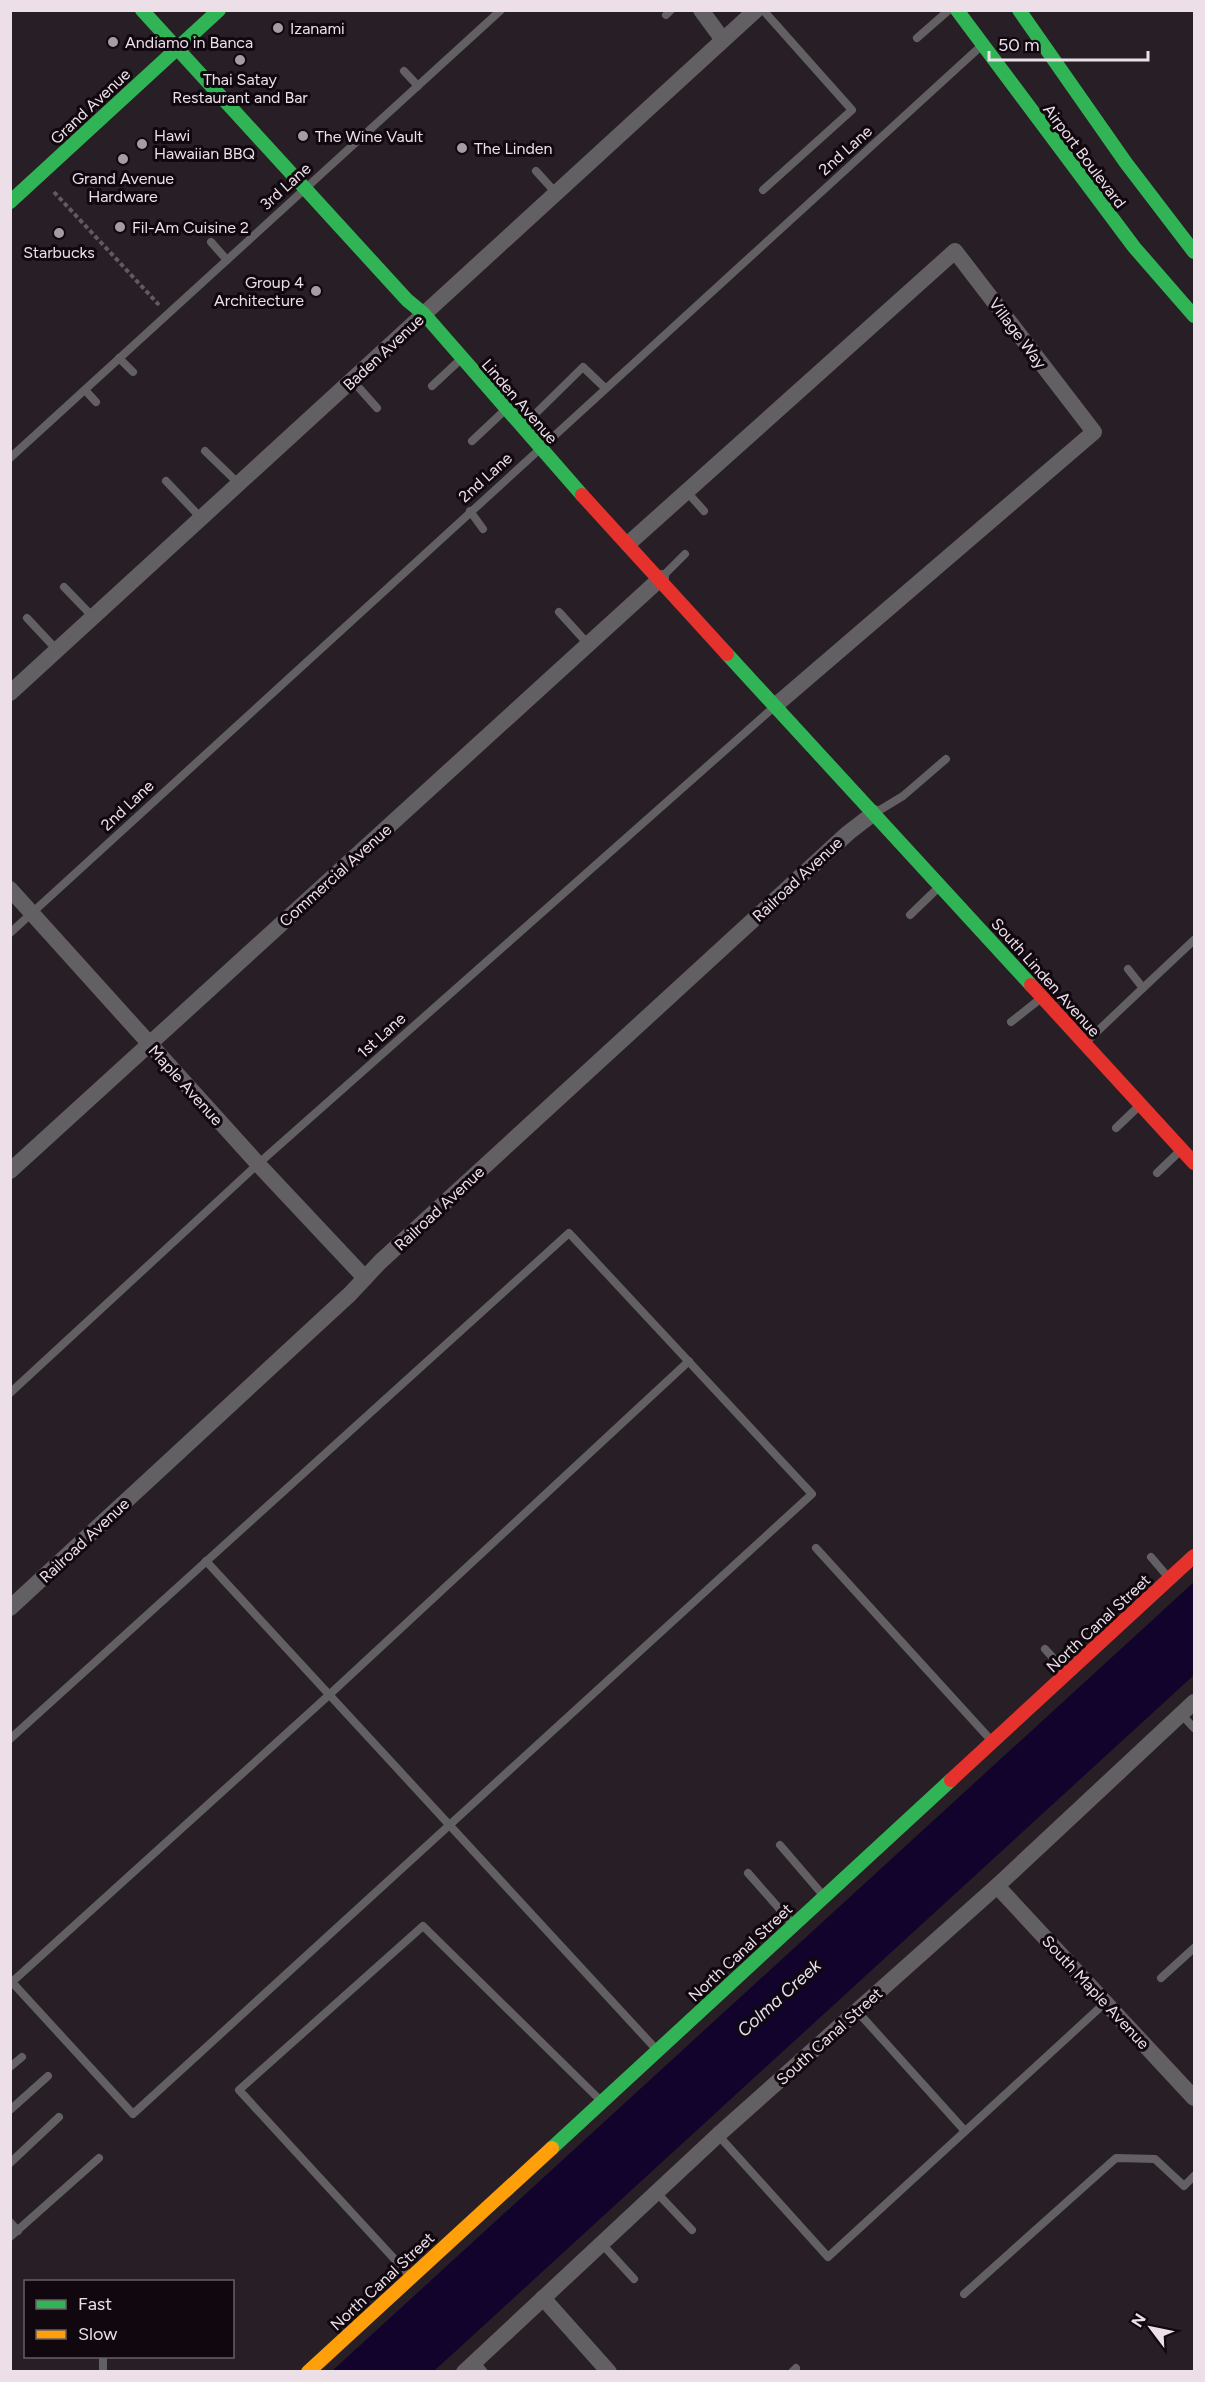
<svg xmlns="http://www.w3.org/2000/svg" width="1205" height="2382" font-family="Figtree,sans-serif">
<style>
.water{fill:#11032b}
.lines{fill:none;stroke-linecap:round;stroke-linejoin:round}
.path{stroke:#5f5b5f;stroke-width:4;stroke-dasharray:4.5 3;stroke-linecap:butt}
.lane{stroke:#636063;stroke-width:8}
.street{stroke:#636063;stroke-width:16}
.fast{stroke:#30b455;stroke-width:14}
.slow{stroke:#ff9f0a;stroke-width:14}
.jam{stroke:#e5322d;stroke-width:14}
.poi-dot{fill:#a79ca4;stroke:#10080e;stroke-width:2}
.labels{text-anchor:middle;stroke-width:6;stroke-linejoin:round;paint-order:stroke}
.poi-label{font-size:16px;fill:#ecdfe8;stroke:#10080e;text-anchor:start}
.street-label{font-size:16px;fill:#ecdfe8;stroke:#10080e}
.water-label{font-size:18px;font-style:italic;fill:#e3e0f4;stroke:#10080e}
</style>
<rect width="100%" height="100%" fill="#281f26"/>
<!-- water -->
<polygon class="water" points="1194,1582 1194,1675 434,2371 332,2371"/>
<g class="lines">
<!-- path -->
<polyline class="path" points="54,192 159,305"/>
<!-- lane -->
<g class="lane">
<polyline points="666,15 671,10"/>
<polyline points="917,38 949,10"/>
<polyline points="404,71 418,86"/>
<polyline points="536,171 556,193"/>
<polyline points="763,190 852,110 763,10"/>
<polyline points="211,242 227,260"/>
<polyline points="119,358 133,372"/>
<polyline points="352,380 377,408"/>
<polyline points="432,386 461,359"/>
<polyline points="85,390 96,402"/>
<polyline points="524,425 583,367 605,388"/>
<polyline points="472,441 505,410"/>
<polyline points="205,451 239,484"/>
<polyline points="10,458 501,10"/>
<polyline points="166,481 201,518"/>
<polyline points="687,492 704,511"/>
<polyline points="470,511 483,529"/>
<polyline points="661,578 685,554"/>
<polyline points="64,587 93,617"/>
<polyline points="559,612 588,644"/>
<polyline points="27,618 57,650"/>
<polyline points="875,813 903,796 946,759"/>
<polyline points="910,915 938,888"/>
<polyline points="10,933 980,47"/>
<polyline points="1143,988 1194,940"/>
<polyline points="1011,1022 1040,999"/>
<polyline points="1085,1043 1143,988 1128,969"/>
<polyline points="1116,1128 1138,1107"/>
<polyline points="1157,1173 1181,1150"/>
<polyline points="10,1393 258,1164 774,707"/>
<polyline points="816,1548 990,1739"/>
<polyline points="1151,1557 1168,1577"/>
<polyline points="206,1561 655,2048"/>
<polyline points="1045,1649 1065,1671"/>
<polyline points="1181,1714 1194,1728"/>
<polyline points="10,1739 569,1233 812,1494 133,2114 10,1980"/>
<polyline points="780,1845 822,1894"/>
<polyline points="748,1873 791,1922"/>
<polyline points="1161,1978 1194,1948"/>
<polyline points="12,1982 329,1695 689,1361"/>
<polyline points="857,2011 965,2131"/>
<polyline points="10,2067 22,2057"/>
<polyline points="10,2110 48,2076"/>
<polyline points="718,2135 828,2257 1106,2002"/>
<polyline points="10,2163 59,2117"/>
<polyline points="657,2193 692,2230"/>
<polyline points="10,2222 18,2231"/>
<polyline points="10,2237 99,2158"/>
<polyline points="602,2244 634,2279"/>
<polyline points="410,2276 239,2090 423,1926 599,2099"/>
<polyline points="964,2294 1116,2158 1155,2159 1184,2186 1194,2176"/>
<polyline points="475,2361 484,2372"/>
<polyline points="103,2372 103,2356"/>
<polyline points="792,2372 796,2368"/>
</g>
<!-- street -->
<g class="street">
<polyline points="701,10 723,40"/>
<polyline points="628,544 955,251 1094,432 776,705"/>
<polyline points="10,693 756,10"/>
<polyline points="10,889 258,1164 365,1278"/>
<polyline points="10,1171 661,578"/>
<polyline points="10,1608 350,1294 380,1262 848,833 874,813"/>
<polyline points="997,1886 1194,2098"/>
<polyline points="543,2298 609,2372"/>
<polyline points="464,2372 718,2135 997,1886 1194,1702"/>
</g>
<!-- fast -->
<g class="fast">
<polyline points="142,10 407,300 424,314 582,495"/>
<polyline points="957,10 1134,247 1194,316"/>
<polyline points="1019,10 1126,163 1194,252"/>
<polyline points="10,202 219,10"/>
<polyline points="727,654 1031,985"/>
<polyline points="552,2148 951,1780"/>
</g>
<!-- slow -->
<polyline class="slow" points="308,2372 552,2148"/>
<!-- jam -->
<g class="jam">
<polyline points="582,495 727,654"/>
<polyline points="1031,985 1194,1163"/>
<polyline points="951,1780 1194,1556"/>
</g>
</g>
<!-- markers -->
<g class="poi-dot">
<circle cx="278" cy="28" r="6"/>
<circle cx="113" cy="42" r="6"/>
<circle cx="240" cy="60" r="6"/>
<circle cx="303" cy="136" r="6"/>
<circle cx="142" cy="144" r="6"/>
<circle cx="462" cy="148" r="6"/>
<circle cx="123" cy="159" r="6"/>
<circle cx="120" cy="227" r="6"/>
<circle cx="59" cy="233" r="6"/>
<circle cx="316" cy="291" r="6"/>
</g>
<g class="labels">
<!-- poi labels -->
<g class="poi-label">
<text x="290" y="34">Izanami</text>
<text x="125" y="48">Andiamo in Banca</text>
<text x="240" y="85" text-anchor="middle">Thai Satay<tspan x="240" dy="18">Restaurant and Bar</tspan></text>
<text x="154" y="141">Hawi<tspan x="154" dy="18">Hawaiian BBQ</tspan></text>
<text x="315" y="142">The Wine Vault</text>
<text x="474" y="154">The Linden</text>
<text x="123" y="184" text-anchor="middle">Grand Avenue<tspan x="123" dy="18">Hardware</tspan></text>
<text x="132" y="233">Fil-Am Cuisine 2</text>
<text x="59" y="258" text-anchor="middle">Starbucks</text>
<text x="304" y="288" text-anchor="end">Group 4<tspan x="304" dy="18">Architecture</tspan></text>
</g>
<!-- street labels -->
<g class="street-label">
<text transform="translate(90 106) rotate(-43)" y="6">Grand Avenue</text>
<text transform="translate(845 150) rotate(-42)" y="6">2nd Lane</text>
<text transform="translate(1085 156) rotate(53)" y="6">Airport Boulevard</text>
<text transform="translate(285 186) rotate(-42)" y="6">3rd Lane</text>
<text transform="translate(1018 333) rotate(53)" y="6">Village Way</text>
<text transform="translate(383 352) rotate(-43)" y="6">Baden Avenue</text>
<text transform="translate(520 401) rotate(49)" y="6">Linden Avenue</text>
<text transform="translate(485 477) rotate(-42)" y="6">2nd Lane</text>
<text transform="translate(127 805) rotate(-43)" y="6">2nd Lane</text>
<text transform="translate(335 875) rotate(-42)" y="6">Commercial Avenue</text>
<text transform="translate(797 879) rotate(-43)" y="6">Railroad Avenue</text>
<text transform="translate(1046 977) rotate(48)" y="6">South Linden Avenue</text>
<text transform="translate(381 1035) rotate(-42)" y="6">1st Lane</text>
<text transform="translate(186 1085) rotate(48)" y="6">Maple Avenue</text>
<text transform="translate(439 1208) rotate(-43)" y="6">Railroad Avenue</text>
<text transform="translate(84 1540) rotate(-43)" y="6">Railroad Avenue</text>
<text transform="translate(1098 1623) rotate(-43)" y="6">North Canal Street</text>
<text transform="translate(740 1952) rotate(-43)" y="6">North Canal Street</text>
<text transform="translate(1096 1992) rotate(47)" y="6">South Maple Avenue</text>
<text transform="translate(829 2036) rotate(-42)" y="6">South Canal Street</text>
<text transform="translate(382 2281) rotate(-43)" y="6">North Canal Street</text>
</g>
<!-- water labels -->
<g class="water-label">
<text transform="translate(779 1998) rotate(-42)" y="6">Colma Creek</text>
</g>
</g>
<!-- border -->
<rect width="1205" height="2382" fill="none" stroke="#ecdfe8" stroke-width="24"/>
<!-- legend -->
<rect x="24" y="2280" width="210" height="78" fill="#10080e" stroke="#685e65" stroke-width="1.5"/>
<rect x="36" y="2300" width="30" height="9" fill="#30b455" stroke="#685e65" stroke-width="1.5"/>
<text x="78" y="2310" font-size="18" fill="#ecdfe8">Fast</text>
<rect x="36" y="2330" width="30" height="9" fill="#ff9f0a" stroke="#685e65" stroke-width="1.5"/>
<text x="78" y="2340" font-size="18" fill="#ecdfe8">Slow</text>
<!-- north arrow -->
<g transform="translate(1151 2328) rotate(302)" stroke="#10080e" stroke-width="4.5" paint-order="stroke">
<path d="M0-4.5L10 22L0 15L-10 22Z" fill="#ecdfe8"/>
<text y="-9" font-size="16" font-weight="bold" text-anchor="middle" fill="#ecdfe8">N</text>
</g>
<!-- scale -->
<path d="M989 51v9h159v-9" fill="none" stroke="#ecdfe8" stroke-width="3"/>
<text x="998" y="51" font-size="18" fill="#ecdfe8" stroke="#10080e" stroke-width="4.5" paint-order="stroke">50 m</text>
</svg>
